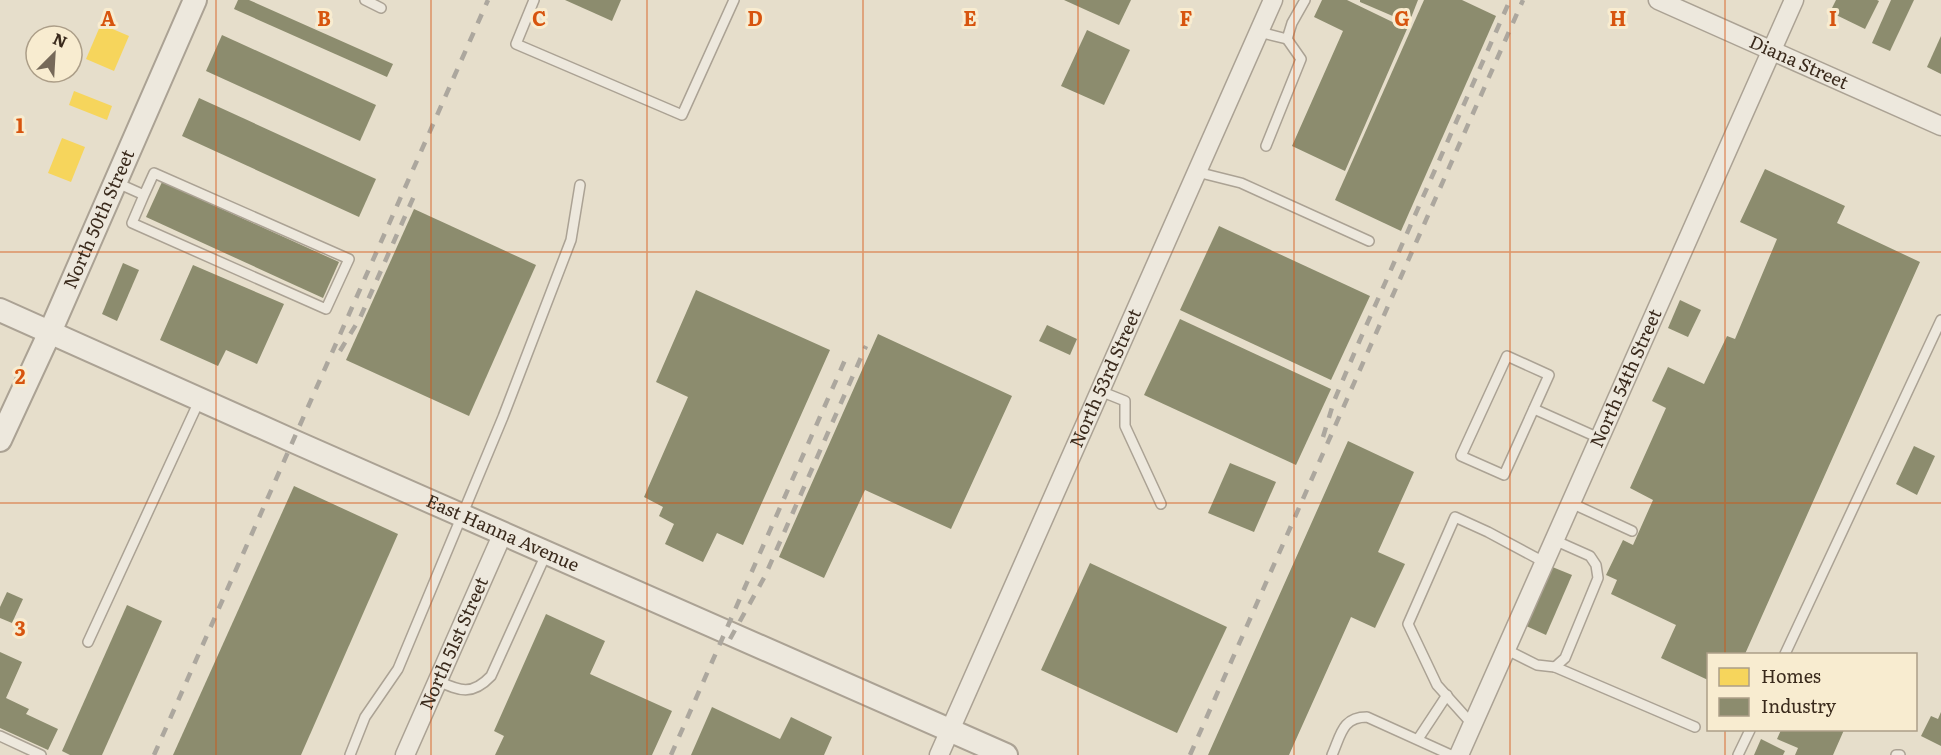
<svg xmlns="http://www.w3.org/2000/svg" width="1941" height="755" font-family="Literata,serif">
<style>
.homes{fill:#f6d55c}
.industry{fill:#8c8c6e}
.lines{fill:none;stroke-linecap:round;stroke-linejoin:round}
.service-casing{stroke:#aba294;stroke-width:12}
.minor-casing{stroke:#aba294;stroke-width:21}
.tertiary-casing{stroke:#aba294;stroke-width:26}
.service{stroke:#ede8dd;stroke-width:9}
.minor{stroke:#ede8dd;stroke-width:18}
.tertiary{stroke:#ede8dd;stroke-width:22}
.rail{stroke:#aca79e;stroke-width:4.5;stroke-dasharray:10 10;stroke-linecap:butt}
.grid{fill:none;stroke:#d7540e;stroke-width:1.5;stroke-opacity:0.55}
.labels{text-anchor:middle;stroke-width:6;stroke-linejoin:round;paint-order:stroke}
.street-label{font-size:18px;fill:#3a2a1c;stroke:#f8ecd0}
.grid-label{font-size:20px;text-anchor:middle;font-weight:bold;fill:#d7540e;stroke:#f8ecd0;stroke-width:6;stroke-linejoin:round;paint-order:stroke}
</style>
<rect width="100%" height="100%" fill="#e6decb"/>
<!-- homes -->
<g class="homes">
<polygon points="101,24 129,36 114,71 86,59"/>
<polygon points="74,91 112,106 107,120 69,105"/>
<polygon points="62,138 85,147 71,182 48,173"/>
</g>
<!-- industry -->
<g class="industry">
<polygon points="238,0 249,0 393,64 387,77 234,9"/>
<polygon points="565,0 621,0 612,21"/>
<polygon points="1064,0 1131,0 1119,25"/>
<polygon points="1322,0 1347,0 1407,29 1345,171 1292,146 1343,31 1314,17"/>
<polygon points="1360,0 1418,0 1409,23 1360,2"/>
<polygon points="1424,0 1462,0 1496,16 1401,231 1335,200"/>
<polygon points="1836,0 1877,0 1879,1 1865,29 1830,12"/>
<polygon points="1891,0 1914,0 1890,51 1872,43"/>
<polygon points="1087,30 1130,50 1104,105 1061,86"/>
<polygon points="222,35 376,105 360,141 206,71"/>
<polygon points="1941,36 1941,74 1927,67"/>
<polygon points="199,98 376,179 359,217 182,136"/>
<polygon points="1765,169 1845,206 1837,223 1920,262 1745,654 1708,654 1708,680 1661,658 1676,625 1611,594 1617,580 1606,575 1623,540 1633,545 1653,500 1630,488 1666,408 1652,401 1668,367 1704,384 1727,336 1735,339 1777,239 1740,222"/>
<polygon points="162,182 339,262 323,298 146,217"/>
<polygon points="414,209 536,265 469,416 346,360"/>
<polygon points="1219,226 1370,296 1331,380 1180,310"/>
<polygon points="123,263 139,270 117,321 102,314"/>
<polygon points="193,265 284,304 257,364 226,350 218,366 160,340"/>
<polygon points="696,290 830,350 743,545 717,533 703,562 665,544 674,524 659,516 663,507 644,497 688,397 656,382"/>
<polygon points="1680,300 1701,310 1688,337 1668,328"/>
<polygon points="1180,319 1331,389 1296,465 1144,395"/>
<polygon points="1047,325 1077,339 1070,355 1039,341"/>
<polygon points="878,334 1012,396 951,529 865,490 824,578 779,557"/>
<polygon points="1348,441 1414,472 1378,552 1405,564 1375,628 1351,617 1289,755 1208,755"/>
<polygon points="1914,446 1935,456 1917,495 1896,484"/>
<polygon points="1230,463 1276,482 1254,532 1208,513"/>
<polygon points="294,486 398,534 301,755 173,755"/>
<polygon points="1090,563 1227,627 1177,733 1041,670"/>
<polygon points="1550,566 1572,575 1546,635 1524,625"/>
<polygon points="7,592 23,599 12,623 0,618 0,607"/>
<polygon points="127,605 162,621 102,755 70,755 62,751"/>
<polygon points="546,614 605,641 590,674 672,711 652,755 495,755 504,736 494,731"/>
<polygon points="0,652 22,662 6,698 29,709 26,714 58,729 48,750 0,728"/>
<polygon points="712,707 780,739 791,717 832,737 824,755 691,755"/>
<polygon points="1941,712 1941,746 1921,736 1931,716 1938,719"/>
<polygon points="1781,730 1844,730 1833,755 1795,755 1798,748 1777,739"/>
<polygon points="1761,739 1785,751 1783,755 1754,755"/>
</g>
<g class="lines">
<!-- service casing -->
<g class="service-casing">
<g id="service">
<polyline points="365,0 381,8"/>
<polyline points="534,0 516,44 682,115 734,0"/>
<polyline points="1259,32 1287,39 1292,23 1305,0"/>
<polyline points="1266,146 1301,59 1287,39"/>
<polyline points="1197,172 1241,183 1369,241"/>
<polyline points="115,182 144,195 132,223 326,309 349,259 154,173 144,195"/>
<polygon points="1507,356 1549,375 1504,475 1461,456"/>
<polyline points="1100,391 1125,401 1125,426 1161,504"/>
<polyline points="1534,409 1599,438"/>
<polyline points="1571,503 1632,531"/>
<polyline points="88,642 200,399"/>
<polyline points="1505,649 1537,665 1555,667 1565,658 1598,578 1596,565 1590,556 1554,540"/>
<polyline points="1785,654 1941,320"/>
<polyline points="1555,667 1695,727"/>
<path d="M438 681C460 691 472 696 491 676L547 552"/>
<polyline points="1472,724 1437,685 1408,624 1455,517 1488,532 1544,562"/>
<polyline points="0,736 41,755"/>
<polyline points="1418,739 1447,695"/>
<polyline points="350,755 365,717 398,669 503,417 571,240 580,185"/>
<path d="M1332 755C1341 735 1342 717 1367 717L1451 755"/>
<polyline points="1738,755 1750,730"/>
<polyline points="1896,755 1900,755"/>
</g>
</g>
<!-- minor casing -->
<g class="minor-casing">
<g id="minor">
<path id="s1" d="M1658 0 1941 126"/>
<path id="s2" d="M405 755 503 533"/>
<path id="s3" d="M939 755 1273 0"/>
<path id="s4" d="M1459 755 1794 0"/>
</g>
</g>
<!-- tertiary casing -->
<g class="tertiary-casing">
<g id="tertiary">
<path id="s5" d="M0 310 293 441 1006 755"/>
<path id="s6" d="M0 440 50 332 195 0"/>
</g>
</g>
<!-- service -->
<use href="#service" class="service"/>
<!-- minor -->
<use href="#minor" class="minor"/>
<!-- tertiary -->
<use href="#tertiary" class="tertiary"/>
<!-- rail -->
<g class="rail">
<polyline points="340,351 360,318 414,196"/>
<polyline points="1323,437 1334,401 1359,342 1510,0"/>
<polyline points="730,639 765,576 866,346"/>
<polyline points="154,755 488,0"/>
<polyline points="671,755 845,360"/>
<polyline points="1190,755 1523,0"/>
</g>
</g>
<!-- grid -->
<path class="grid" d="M216 0V755M431 0V755M647 0V755M863 0V755M1078 0V755M1294 0V755M1510 0V755M1725 0V654M0 252H1941M0 503H1941M1725 730V755"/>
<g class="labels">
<!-- street labels -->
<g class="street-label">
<text dy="6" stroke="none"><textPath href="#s1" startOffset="154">Diana Street</textPath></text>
<text dy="6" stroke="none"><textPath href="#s6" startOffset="242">North 50th Street</textPath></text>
<text dy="6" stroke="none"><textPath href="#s3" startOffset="412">North 53rd Street</textPath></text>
<text dy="6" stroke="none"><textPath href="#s4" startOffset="412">North 54th Street</textPath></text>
<text dy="6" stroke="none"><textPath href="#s5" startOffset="550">East Hanna Avenue</textPath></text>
<text dy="6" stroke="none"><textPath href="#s2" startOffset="122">North 51st Street</textPath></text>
</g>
</g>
<g class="grid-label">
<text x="108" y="26">A</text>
<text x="324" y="26">B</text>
<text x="539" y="26">C</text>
<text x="755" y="26">D</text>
<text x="970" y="26">E</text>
<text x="1186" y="26">F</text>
<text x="1402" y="26">G</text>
<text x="1618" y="26">H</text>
<text x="1833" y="26">I</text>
<text x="20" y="133">1</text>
<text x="20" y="384">2</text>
<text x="20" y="636">3</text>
</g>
<!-- legend -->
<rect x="1707" y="653" width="210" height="78" fill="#f8ecd0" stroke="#ac9e88" stroke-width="1.5"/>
<rect x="1719" y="668" width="30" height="18" fill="#f6d55c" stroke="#ac9e88" stroke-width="1.5"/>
<text x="1761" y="683" font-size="18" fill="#3a2a1c">Homes</text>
<rect x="1719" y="698" width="30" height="18" fill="#8c8c6e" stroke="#ac9e88" stroke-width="1.5"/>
<text x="1761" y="713" font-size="18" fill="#3a2a1c">Industry</text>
<!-- north arrow -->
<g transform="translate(54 54) rotate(24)"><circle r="28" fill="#f8ecd0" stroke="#ac9e88" stroke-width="1.5"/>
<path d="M0-4.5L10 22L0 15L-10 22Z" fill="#766959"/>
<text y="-9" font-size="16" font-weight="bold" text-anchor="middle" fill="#3a2a1c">N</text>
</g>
</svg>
